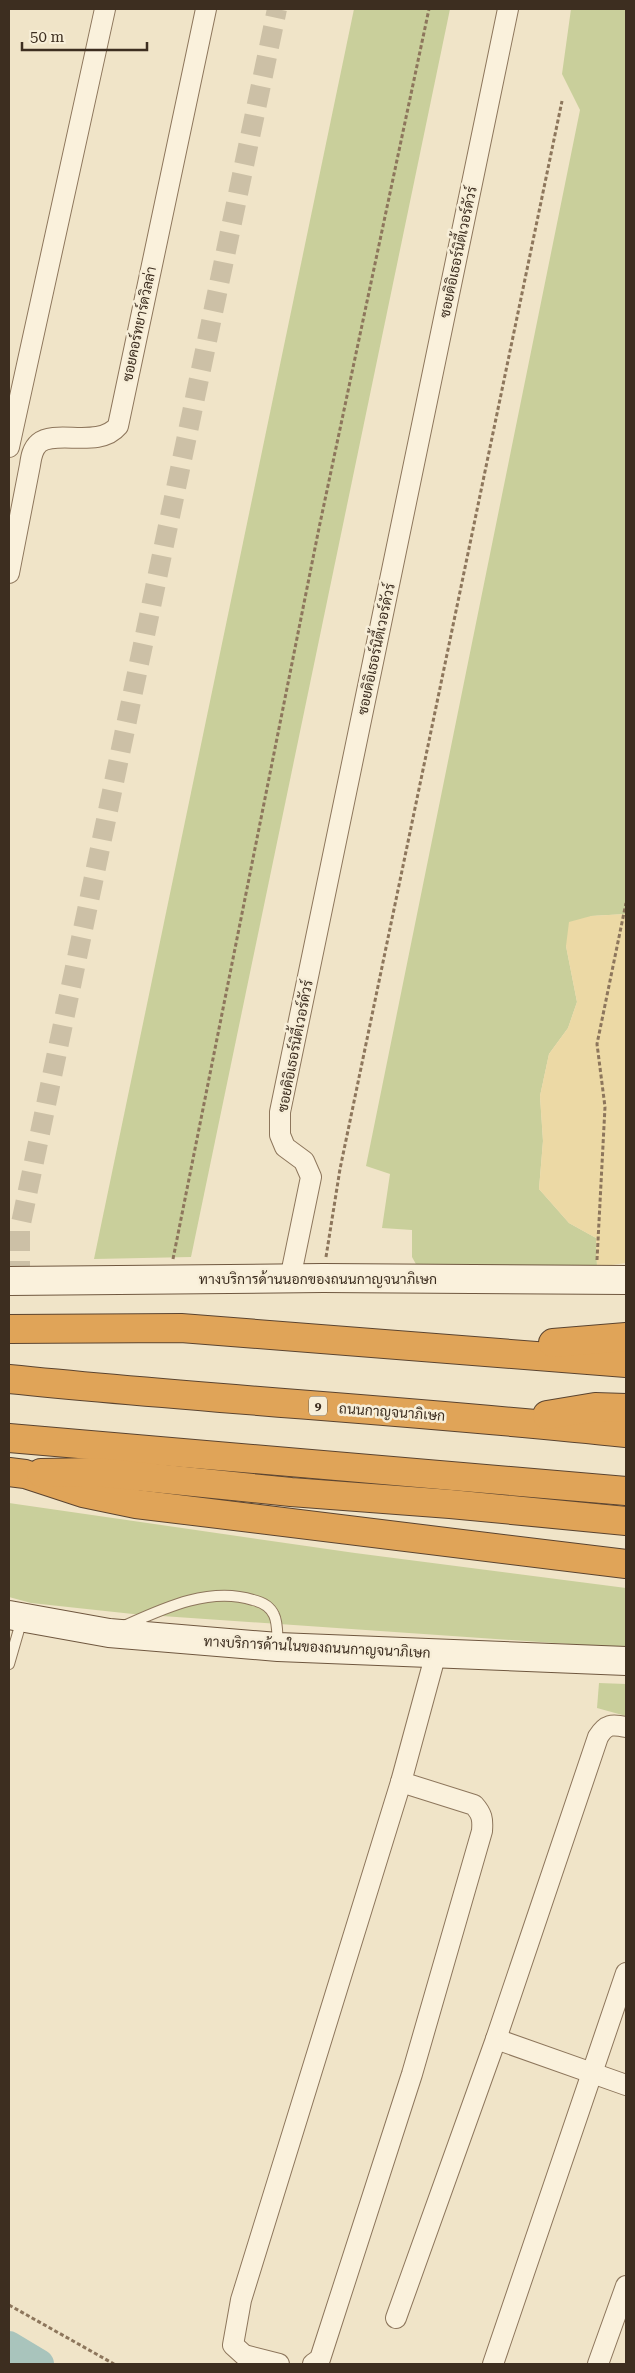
<svg xmlns="http://www.w3.org/2000/svg" width="635" height="2373" font-family="'Roboto Serif',Sarabun,serif">
<style>
.green{fill:#c9cf9b}
.sand{fill:#ecd9a5}
.lines{fill:none;stroke-linecap:round;stroke-linejoin:round}
.river{stroke:#a9c4bc;stroke-width:30}
.minor-tunnel{stroke:#ccc0a6;stroke-width:20;stroke-dasharray:20 10;stroke-linecap:butt}
.service-casing{stroke:#8d765c;stroke-width:12}
.minor-casing{stroke:#8d765c;stroke-width:22}
.secondary-casing{stroke:#6f573f;stroke-width:30}
.motorway-casing{stroke:#5b4430;stroke-width:30}
.path{stroke:#8d765c;stroke-width:3;stroke-dasharray:4 2.5;stroke-linecap:butt}
.service{stroke:#faf1dc;stroke-width:10}
.minor{stroke:#faf1dc;stroke-width:20}
.secondary{stroke:#faf1dc;stroke-width:28}
.motorway{stroke:#e0a458;stroke-width:28}
.labels{text-anchor:middle;stroke-width:5;stroke-linejoin:round;paint-order:stroke}
.shield{fill:#f7eed8;stroke:#756857;stroke-width:1}
.shield-label{font-size:12px;font-weight:bold;fill:#3d2e20}
.street-label{font-size:14px;fill:#3d2e20;stroke:#f7eed8}
</style>
<rect width="100%" height="100%" fill="#f0e4c8"/>
<!-- green -->
<g class="green">
<polygon points="354,9 450,9 191,1257 94,1259"/>
<polygon points="571,9 626,9 626,914 591,916 566,946 577,1002 568,1028 549,1054 540,1096 543,1141 539,1189 569,1223 596,1238 597,1267 417,1266 412,1257 412,1230 382,1228 390,1174 366,1166 580,110 562,74"/>
<polygon points="9,1503 355,1553 626,1588 626,1648 133,1614 31,1603 9,1597"/>
<polygon points="599,1683 626,1684 626,1716 597,1708"/>
</g>
<!-- sand -->
<polygon class="sand" points="626,914 626,1263 597,1267 596,1238 569,1223 539,1189 543,1141 540,1096 549,1054 568,1028 577,1002 566,946 569,922 591,916"/>
<g class="lines">
<!-- river -->
<polyline class="river" points="9,2346 39,2364"/>
<!-- minor-tunnel -->
<polyline class="minor-tunnel" points="20,1281 20,1228 277,9"/>
<!-- service casing -->
<g class="service-casing">
<g id="service">
<path d="M122 1627C162 1609 209 1586 253 1600 262 1602 270 1606 274 1615 278 1623 277 1636 278 1645"/>
<polyline points="9,1664 22,1619"/>
</g>
</g>
<!-- minor casing -->
<g class="minor-casing">
<g id="minor">
<polyline points="9,447 105,9"/>
<path d="M9 573 30 465C31 458 32 449 39 443 56 429 99 449 118 426L206 9"/>
<polyline points="290,1279 311,1177 304,1161 285,1147 280,1135 280,1112 508,9"/>
<polyline points="496,2039 626,2085"/>
<path d="M396 2318 496 2039 598 1737C606 1724 612 1724 626 1727"/>
<polyline points="279,2364 244,2355 233,2345 241,2300 401,1782 436,1653"/>
<path d="M313 2364 320 2359 412 2074 482 1831C483 1819 482 1814 474 1805L401 1782"/>
<polyline points="493,2364 626,1973"/>
<polyline points="598,2364 626,2286"/>
</g>
</g>
<!-- secondary casing -->
<g class="secondary-casing">
<g id="secondary">
<polyline points="9,1281 323,1278 626,1280"/>
<polyline points="9,1615 109,1633 278,1647 626,1661"/>
</g>
</g>
<!-- motorway casing -->
<g class="motorway-casing">
<g id="motorway">
<polyline points="9,1329 181,1328 626,1363"/>
<polyline points="553,1343 626,1337"/>
<path d="M9 1379C214 1400 421 1411 626 1433"/>
<polyline points="547,1415 595,1407 626,1408"/>
<polyline points="9,1438 626,1491"/>
<polyline points="9,1472 25,1474 83,1493 136,1504 626,1564"/>
<polyline points="41,1473 96,1472 291,1492 450,1504 626,1521"/>
</g>
</g>
<!-- path -->
<g class="path">
<polyline points="326,1257 340,1169 562,101"/>
<polyline points="173,1259 319,528 429,9"/>
<polyline points="597,1260 605,1107 597,1044 626,903"/>
<polyline points="9,2305 114,2364"/>
</g>
<!-- service -->
<use href="#service" class="service"/>
<!-- minor -->
<use href="#minor" class="minor"/>
<!-- secondary -->
<use href="#secondary" class="secondary"/>
<!-- motorway -->
<use href="#motorway" class="motorway"/>
</g>
<g class="labels">
<!-- shield labels -->
<rect class="shield" x="309" y="1396.5" width="18" height="19" rx="4"/>
<g class="shield-label">
<text x="318" y="1410">9</text>
</g>
<!-- street labels -->
<g class="street-label">
<text transform="translate(458 252) rotate(-78)" y="5">ซอยดิอิเธอร์นิตี้เวอร์ดัวร์</text>
<text transform="translate(139 324) rotate(-78)" y="5">ซอยคอร์ทยาร์ดวิลล่า</text>
<text transform="translate(376 649) rotate(-78)" y="5">ซอยดิอิเธอร์นิตี้เวอร์ดัวร์</text>
<text transform="translate(295 1046) rotate(-79)" y="5">ซอยดิอิเธอร์นิตี้เวอร์ดัวร์</text>
<text x="318" y="1284">ทางบริการด้านนอกของถนนกาญจนาภิเษก</text>
<text transform="translate(392 1412) rotate(4)" y="5">ถนนกาญจนาภิเษก</text>
<text transform="translate(317 1647) rotate(3)" y="5">ทางบริการด้านในของถนนกาญจนาภิเษก</text>
</g>
</g>
<!-- border -->
<rect width="635" height="2373" fill="none" stroke="#3d2e20" stroke-width="20"/>
<!-- scale -->
<path d="M22 42v8h125v-8" fill="none" stroke="#3d2e20" stroke-width="2.5"/>
<text x="30" y="42" font-size="15" fill="#3d2e20" stroke="#f7eed8" stroke-width="4" paint-order="stroke">50 m</text>
</svg>
